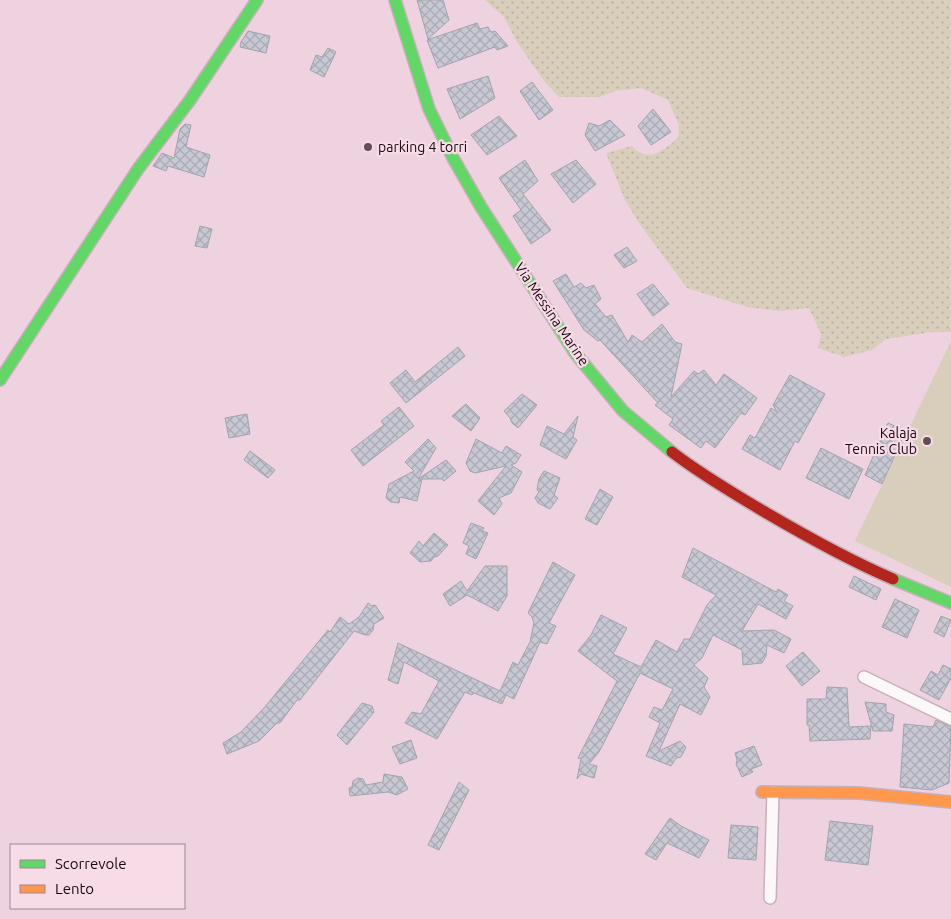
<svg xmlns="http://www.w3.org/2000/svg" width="951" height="919" font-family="Ubuntu,sans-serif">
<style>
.grass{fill:url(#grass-dots)}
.park{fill:#d9cebc}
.building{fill:url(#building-cross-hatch);stroke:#a2a3ae}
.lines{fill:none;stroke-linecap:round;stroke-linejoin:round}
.street-casing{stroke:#c8b0bb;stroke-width:14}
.fast-casing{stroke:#c8b0bb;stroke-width:14}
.slow-casing{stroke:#c8b0bb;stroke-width:14}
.jam-casing{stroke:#c8b0bb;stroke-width:14}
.street{stroke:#fcf8fa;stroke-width:11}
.fast{stroke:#63d668;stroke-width:11}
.slow{stroke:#ff974d;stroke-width:11}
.jam{stroke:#b3261e;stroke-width:11}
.poi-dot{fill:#644d58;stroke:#f7dce8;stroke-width:2}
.labels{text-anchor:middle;stroke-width:4.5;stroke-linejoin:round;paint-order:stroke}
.poi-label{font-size:14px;fill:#1a0610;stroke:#f7dce8;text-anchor:start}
.street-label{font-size:14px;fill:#1a0610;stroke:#f7dce8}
</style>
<defs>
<pattern id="grass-dots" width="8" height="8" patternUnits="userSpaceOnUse" patternTransform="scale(1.25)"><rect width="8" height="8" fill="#d9cebc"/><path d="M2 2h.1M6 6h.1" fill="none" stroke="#baafa1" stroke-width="1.8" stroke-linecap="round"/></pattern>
<pattern id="building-cross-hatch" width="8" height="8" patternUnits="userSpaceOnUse" patternTransform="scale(1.25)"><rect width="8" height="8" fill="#c7c8d3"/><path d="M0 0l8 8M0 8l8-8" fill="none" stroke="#aaaab4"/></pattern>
</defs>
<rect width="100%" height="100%" fill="#eed2df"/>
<!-- grass -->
<path class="grass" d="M485 0H951V332H932L886 339 872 350 844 357 818 348 821 334 809 308 779 311 747 307 687 288 641 226 625 200 606 153 632 146C649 164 662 151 678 138L679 125 668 100 641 88 615 91 600 97H559L544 81 517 42 504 17Z"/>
<!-- park -->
<polygon class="park" points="951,341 951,587 855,541"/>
<!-- building -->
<g class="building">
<polygon points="417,0 443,0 449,20 428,39"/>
<polygon points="477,23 480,29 488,27 491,32 495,31 508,46 497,50 495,47 438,68 427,40"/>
<polygon points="248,31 270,36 266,53 240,47 241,42"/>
<polygon points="328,48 336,52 324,77 310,70 316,55 322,57"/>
<polygon points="488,76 495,98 460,119 447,89"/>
<polygon points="532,82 553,110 539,120 520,91"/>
<polygon points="653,109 671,132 651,145 638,126"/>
<polygon points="499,116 517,136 487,155 471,135"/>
<polygon points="610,120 625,135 595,151 585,135 589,123 599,126"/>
<polygon points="185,124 191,125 186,147 210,155 204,177 168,166 166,171 153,166 162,153 174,158 180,129"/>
<polygon points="525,160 538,181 523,194 551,230 531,244 513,216 521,210 499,178"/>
<polygon points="576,160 596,184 573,203 551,174"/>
<polygon points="200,226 212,229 207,248 195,246"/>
<polygon points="627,247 637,261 624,268 614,255"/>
<polygon points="566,274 574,287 581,283 586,288 594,285 601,299 595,304 606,317 612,315 628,342 632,335 642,342 662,324 675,342 682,344 671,397 694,371 698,374 704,370 716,385 724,374 757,398 745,415 741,413 715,448 706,441 701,448 669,425 673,419 655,405 658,403 600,340 598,341 584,330 553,281"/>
<polygon points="653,284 669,304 653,316 637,294"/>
<polygon points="458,347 465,356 406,403 390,383 406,370 415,382"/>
<polygon points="790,375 825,394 798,443 795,441 780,470 742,449 750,435 755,438 771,408 777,412 773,405"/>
<polygon points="522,394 537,405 518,428 512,423 510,418 504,411"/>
<polygon points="466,404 480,418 471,431 452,416"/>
<polygon points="399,407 414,426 363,466 351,450 384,425 381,421"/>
<polygon points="247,414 250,434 229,438 225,418"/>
<polygon points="578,416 573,437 577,440 566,459 540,445 547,426 564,434"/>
<polygon points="888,423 906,431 882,484 865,475"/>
<polygon points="428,439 436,448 418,479 446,460 456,471 444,481 442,479 422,479 417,501 400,497 399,503 391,502 386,498 389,484 414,471 405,462"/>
<polygon points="476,439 502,453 506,446 521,455 516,463 511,465 522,472 511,493 499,498 502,504 494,515 478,501 506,466 475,473 470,471 466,463"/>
<polygon points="821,448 863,469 849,499 806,478"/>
<polygon points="250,451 275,470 268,478 244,460"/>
<polygon points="544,471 560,478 554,495 558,498 550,509 538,503 535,498 539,492 537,490 539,479"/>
<polygon points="600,489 613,497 597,525 585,519"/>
<polygon points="471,523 484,528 482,531 488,533 476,559 466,554 469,546 463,543"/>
<polygon points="434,533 448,545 438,556 434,557 431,561 420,562 410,553 419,541 423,546"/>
<polygon points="693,548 776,592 778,589 788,595 784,601 793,606 786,619 758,604 742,631 774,630 791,639 784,653 767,645 766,656 762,663 743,665 742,650 713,635 702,658 694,665 708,678 704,687 710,697 701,715 680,704 659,751 680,741 686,747 681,757 676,758 671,766 646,756 660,723 649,717 654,707 662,710 673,689 640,673 599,752 589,764 597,766 594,778 581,774 577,779 581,759 578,758 617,681 578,651 591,635 601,615 627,628 613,654 641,667 656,640 677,652 684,639 690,639 707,605 716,595 682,577"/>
<polygon points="553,562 575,575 549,623 556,626 547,644 540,642 514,699 506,695 502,704 474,693 472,695 465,692 437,739 405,723 412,712 421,714 439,681 404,662 398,684 388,680 398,643 500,691 513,662 518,665 530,642 534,623 532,617 528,613"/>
<polygon points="485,566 507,566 507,596 498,611 467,595 450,606 443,594 461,581 467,591"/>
<polygon points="854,576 881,589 876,600 849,587"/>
<polygon points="895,599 919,610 907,638 882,627"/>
<polygon points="368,603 372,606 375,605 384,618 374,624 373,630 369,635 365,635 354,631 300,700 297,700 280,723 277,723 259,741 227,754 223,743 241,732 264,708 328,630 330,632 340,617 349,624 359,617"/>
<polygon points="941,616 951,620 944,637 934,632"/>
<polygon points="803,652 820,671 802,686 786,666"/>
<polygon points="943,665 951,669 951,678 939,700 920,690 931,671 938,675"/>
<polygon points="827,687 847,688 849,727 871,726 870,739 810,741 809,725 807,725 807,699 826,699"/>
<polygon points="865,702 886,704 886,712 894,715 892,731 873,731"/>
<polygon points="362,703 372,706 374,712 347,745 337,735"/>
<polygon points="936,720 951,727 949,783 932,790 900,787 904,724 933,727"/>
<polygon points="411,740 417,758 400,764 392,747"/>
<polygon points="754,746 762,765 751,769 753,772 742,777 736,764 737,760 735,753"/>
<polygon points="384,774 402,777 408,789 397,795 388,792 350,796 349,788 352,787 353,781 358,778 363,779 366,785 383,782"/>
<polygon points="459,782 469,790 439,850 428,845"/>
<polygon points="670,818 681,826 709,840 699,858 667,843 656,860 645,854"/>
<polygon points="830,821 873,826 868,865 825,860"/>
<polygon points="731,825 758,827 756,860 728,858"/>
</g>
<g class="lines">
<!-- street casing -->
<g class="street-casing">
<g id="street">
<polyline points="864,677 951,719"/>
<polyline points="770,898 773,792"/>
</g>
</g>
<!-- fast casing -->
<g class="fast-casing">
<g id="fast">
<polyline points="395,0 429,109 453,158 481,207 575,353 623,411 672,452"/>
<polyline points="0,380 138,169 190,100 257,0"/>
<polyline points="893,579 951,603"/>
</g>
</g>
<!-- slow casing -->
<g class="slow-casing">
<polyline id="slow" points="762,792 859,793 951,802"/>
</g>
<!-- jam casing -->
<g class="jam-casing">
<path id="jam" d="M672 452C699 473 728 490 758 508 802 534 846 559 893 579"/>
</g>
<!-- street -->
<use href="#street" class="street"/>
<!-- fast -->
<use href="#fast" class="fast"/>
<!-- slow -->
<use href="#slow" class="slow"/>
<!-- jam -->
<use href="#jam" class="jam"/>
</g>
<!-- markers -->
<g class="poi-dot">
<circle cx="368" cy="147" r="5"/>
<circle cx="927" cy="441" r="5"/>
</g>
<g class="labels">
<!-- poi labels -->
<g class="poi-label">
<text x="378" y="152">parking 4 torri</text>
<text x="917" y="438" text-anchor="end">Kalaja<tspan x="917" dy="16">Tennis Club</tspan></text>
</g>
<!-- street labels -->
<g class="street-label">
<text transform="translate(552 314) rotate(56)" y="5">Via Messina Marine</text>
</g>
</g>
<!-- legend -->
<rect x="10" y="844" width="175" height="65" fill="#f7dce8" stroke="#9f8692"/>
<rect x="20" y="860" width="25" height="8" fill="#63d668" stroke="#9f8692"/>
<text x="55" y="869" font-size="15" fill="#1a0610">Scorrevole</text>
<rect x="20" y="885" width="25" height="8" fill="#ff974d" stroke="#9f8692"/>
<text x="55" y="894" font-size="15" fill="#1a0610">Lento</text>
</svg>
